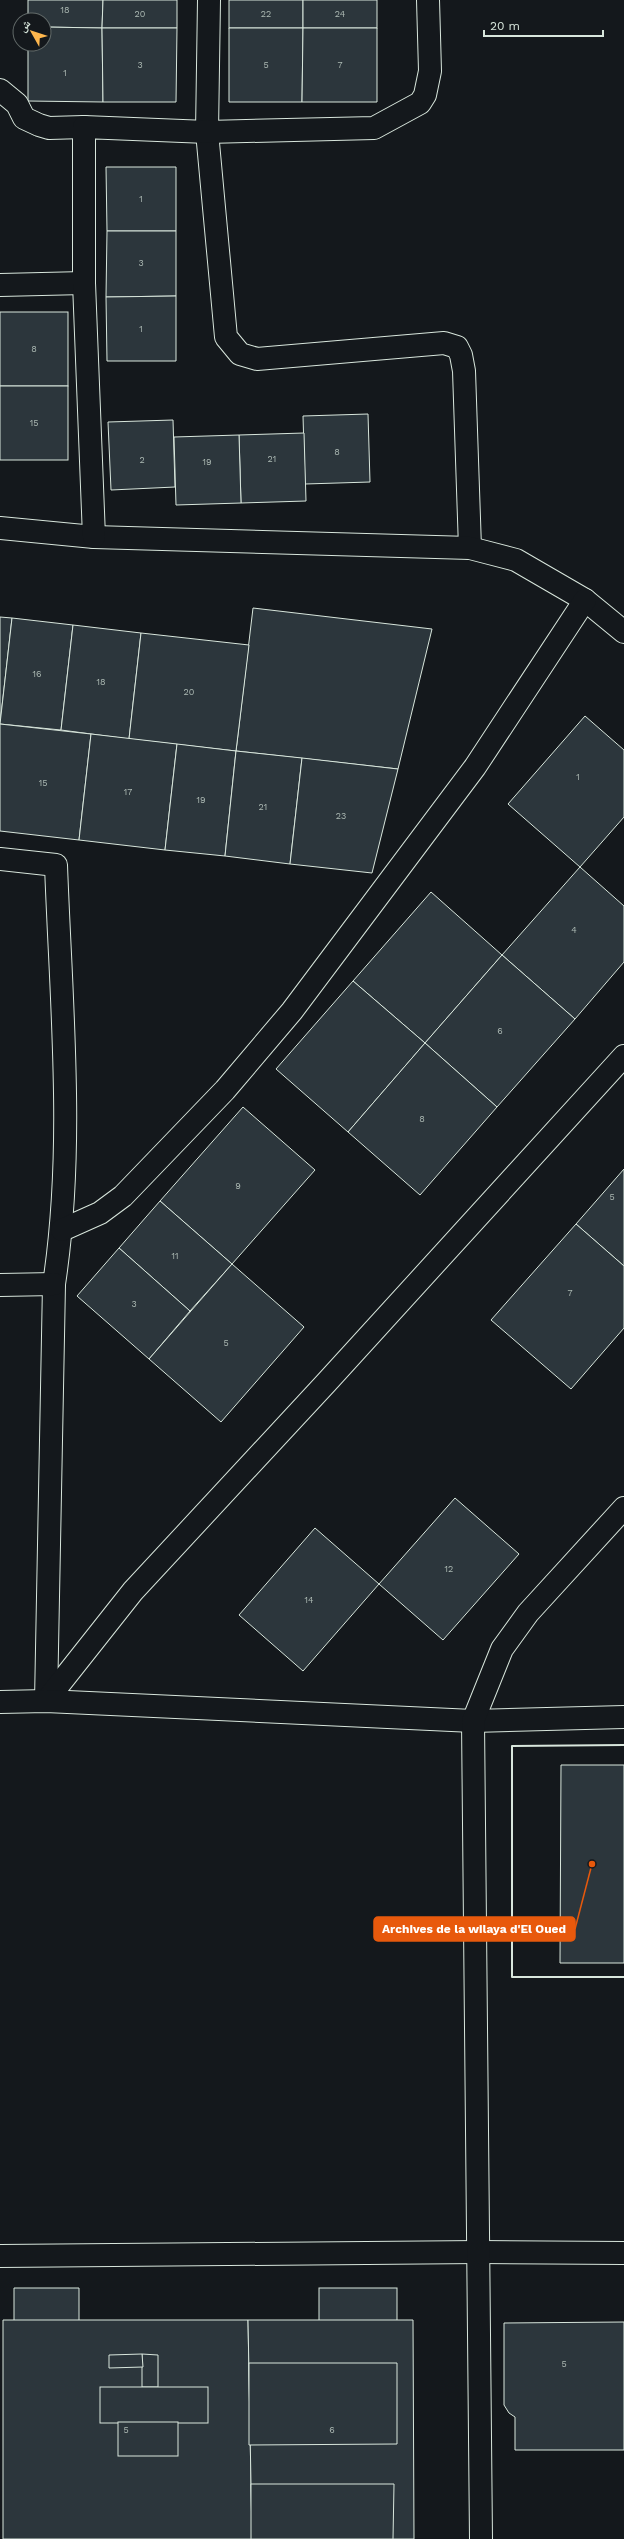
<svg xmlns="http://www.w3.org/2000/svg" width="624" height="2539" font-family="'Work Sans','Noto Naskh Arabic',sans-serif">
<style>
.building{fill:#2c363c;stroke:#d8e6dc}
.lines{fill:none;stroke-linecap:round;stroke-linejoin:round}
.street-casing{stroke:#d8e6dc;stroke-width:24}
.street{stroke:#14181c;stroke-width:22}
.wall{stroke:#d8e6dc;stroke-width:2}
.labels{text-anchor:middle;stroke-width:3;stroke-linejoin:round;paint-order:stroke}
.number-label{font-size:9px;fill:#adbab4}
.leader{fill:none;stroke:#e8590c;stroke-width:1.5}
.callout-dot{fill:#e8590c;stroke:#14181c;stroke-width:1.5}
.callout{fill:#e8590c;stroke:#e8590c;stroke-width:1.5}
.callout-label{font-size:12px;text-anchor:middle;font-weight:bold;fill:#fff}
</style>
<rect width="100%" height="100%" fill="#14181c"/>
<!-- building -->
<g class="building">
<polygon points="28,0 103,0 102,28 44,27 44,20 28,20"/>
<polygon points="103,0 177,0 177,28 102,28"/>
<rect x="229" y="0" width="74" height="28"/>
<rect x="303" y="0" width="74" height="28"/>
<polygon points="44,27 102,28 103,102 28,101 28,44 44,44"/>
<polygon points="102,28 177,28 176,102 103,102"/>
<polygon points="229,28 303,28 302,102 229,102"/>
<polygon points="303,28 377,28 377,102 302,102"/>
<polygon points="106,167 176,167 176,231 107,231"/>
<polygon points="107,231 176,231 176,296 106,297"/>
<polygon points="176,296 176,361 107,361 106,297"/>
<rect x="0" y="312" width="68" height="74"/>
<rect x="0" y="386" width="68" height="74"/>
<polygon points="368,414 370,482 305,484 303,416"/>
<polygon points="173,420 175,487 111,490 108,422"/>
<polygon points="304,433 306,501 241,503 239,435"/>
<polygon points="239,435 241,503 176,505 174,437"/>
<polygon points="253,608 432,629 398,769 236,751"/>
<polygon points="0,617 12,618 0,724"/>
<polygon points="12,618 73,625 61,730 0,724"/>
<polygon points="73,625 141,633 129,739 61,730"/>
<polygon points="141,633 249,645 236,751 129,739"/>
<polygon points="585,716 624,750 624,817 580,867 508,804"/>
<polygon points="0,724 91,734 79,840 0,831"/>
<polygon points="91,734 177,744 165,850 79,840"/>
<polygon points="177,744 236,751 225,856 165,850"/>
<polygon points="236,751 302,758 290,864 225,856"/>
<polygon points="302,758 398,769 372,873 290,864"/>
<polygon points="580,867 624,906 624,962 575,1019 502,955"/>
<polygon points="431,892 502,955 425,1043 353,981"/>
<polygon points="502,955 575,1019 497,1107 425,1043"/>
<polygon points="353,981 425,1043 348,1132 276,1069"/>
<polygon points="425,1043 497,1107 420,1195 348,1132"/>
<polygon points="243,1107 315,1170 232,1264 160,1201"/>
<polygon points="624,1169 624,1266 576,1224"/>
<polygon points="160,1201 232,1264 190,1311 119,1248"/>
<polygon points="576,1224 624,1266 624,1328 571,1389 491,1320"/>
<polygon points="119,1248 190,1311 149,1359 77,1296"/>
<polygon points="232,1264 304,1327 221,1422 149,1359"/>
<polygon points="455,1498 519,1554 443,1640 379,1584"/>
<polygon points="315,1528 379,1584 303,1671 239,1615"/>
<polygon points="561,1765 624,1765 624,1963 560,1963"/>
<polygon points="14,2288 79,2288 79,2366 14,2367"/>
<rect x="319" y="2288" width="78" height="75"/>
<polygon points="3,2320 248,2320 252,2539 3,2539"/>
<polygon points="248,2320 413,2320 414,2539 252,2539"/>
<polygon points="624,2322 624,2450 515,2450 515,2417 509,2413 504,2405 504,2323"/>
<polygon points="142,2354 158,2355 158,2387 142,2387"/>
<polygon points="142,2354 143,2367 109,2368 109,2355"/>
<polygon points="249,2363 397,2363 397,2444 249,2445"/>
<rect x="100" y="2387" width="108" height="36"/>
<rect x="118" y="2422" width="60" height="34"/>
<polygon points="251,2484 394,2484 393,2539 251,2539"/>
</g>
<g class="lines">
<!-- street casing -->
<g class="street-casing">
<g id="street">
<polyline points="209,0 207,132 226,337 240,354 257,359 444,343 457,347 461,355 464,371 470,548"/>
<polyline points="0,90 17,104 24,118 39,125 49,128 84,127"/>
<polyline points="0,285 84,283"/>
<polyline points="0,528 94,537 470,548 516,560 585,600 624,632"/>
<polyline points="94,537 84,283 84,127 207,132 374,128 420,103 425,95 430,71 428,0"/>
<path d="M0 859 56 865C61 1004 75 1146 54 1284L46 1701"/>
<polyline points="62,1230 100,1213 123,1196 225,1090 292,1011 475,767 585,600"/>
<polyline points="0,1285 54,1284"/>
<polyline points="46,1701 133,1591 326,1383 624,1056"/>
<polyline points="0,1702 46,1701 473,1721 624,1717"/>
<polyline points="0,2256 479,2252 624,2253"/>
<polyline points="481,2539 473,1721 502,1649 528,1613 624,1508"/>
</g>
</g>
<!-- street -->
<use href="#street" class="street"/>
<!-- wall -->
<polyline class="wall" points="624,1745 512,1746 512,1977 624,1977"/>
</g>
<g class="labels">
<!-- number labels -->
<g class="number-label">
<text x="65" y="13">18</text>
<text x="140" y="17">20</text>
<text x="266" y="17">22</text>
<text x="340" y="17">24</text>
<text x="140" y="68">3</text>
<text x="266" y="68">5</text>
<text x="340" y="68">7</text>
<text x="65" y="76">1</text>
<text x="141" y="202">1</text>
<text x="141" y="266">3</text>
<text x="141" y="332">1</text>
<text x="34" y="352">8</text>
<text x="34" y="426">15</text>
<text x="337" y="455">8</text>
<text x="272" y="462">21</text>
<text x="142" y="463">2</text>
<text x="207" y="465">19</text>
<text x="37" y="677">16</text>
<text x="101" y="685">18</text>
<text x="189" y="695">20</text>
<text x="578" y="780">1</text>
<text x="43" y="786">15</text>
<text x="128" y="795">17</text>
<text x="201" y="803">19</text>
<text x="263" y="810">21</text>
<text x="341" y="819">23</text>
<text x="574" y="933">4</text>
<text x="500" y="1034">6</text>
<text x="422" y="1122">8</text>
<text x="238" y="1189">9</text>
<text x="612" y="1200">5</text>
<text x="175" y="1259">11</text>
<text x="570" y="1296">7</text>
<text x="134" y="1307">3</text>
<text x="226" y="1346">5</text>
<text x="449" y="1572">12</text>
<text x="309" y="1603">14</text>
<text x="564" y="2367">5</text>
<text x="126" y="2433">5</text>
<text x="332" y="2433">6</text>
</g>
</g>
<!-- callouts -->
<path class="leader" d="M592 1864L575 1929"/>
<circle class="callout-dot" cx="592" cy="1864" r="4"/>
<rect class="callout" x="374" y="1917" width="201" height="24" rx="4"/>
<g class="callout-label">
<text x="474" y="1933">Archives de la wilaya d'El Oued</text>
</g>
<!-- north arrow -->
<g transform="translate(32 32) rotate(309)"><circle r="19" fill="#14181c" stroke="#626a69"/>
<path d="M0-3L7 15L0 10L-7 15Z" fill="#ffb74d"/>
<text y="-6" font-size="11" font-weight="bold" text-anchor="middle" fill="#d8e6dc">ش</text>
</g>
<!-- scale -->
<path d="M484 30v6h119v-6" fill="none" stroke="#d8e6dc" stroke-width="2"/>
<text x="490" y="30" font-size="12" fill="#d8e6dc" stroke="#14181c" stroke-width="3" paint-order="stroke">20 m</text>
</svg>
